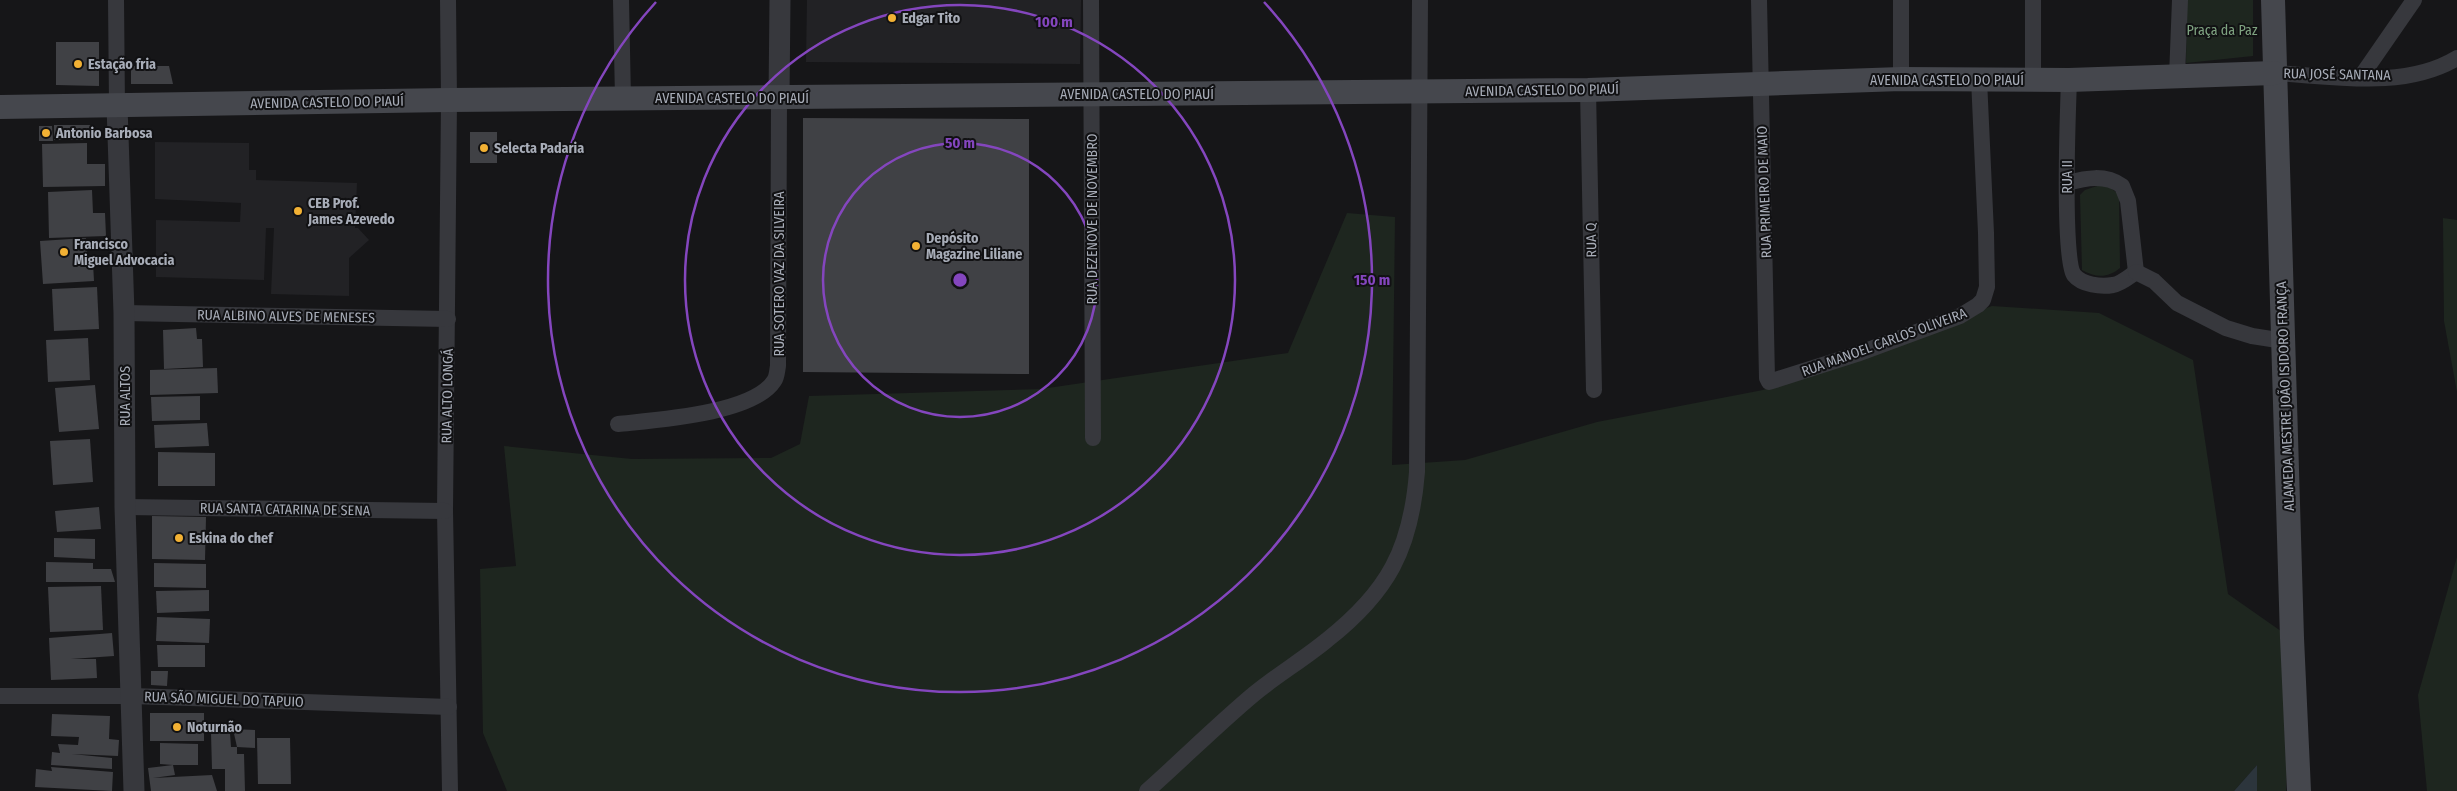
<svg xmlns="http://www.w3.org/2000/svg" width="2457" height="791" font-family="'Fira Sans Condensed',sans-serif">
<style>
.built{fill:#222225}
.green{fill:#1e261f}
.water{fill:#2c353c}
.building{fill:#404145}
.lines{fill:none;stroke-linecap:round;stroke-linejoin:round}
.minor{stroke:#37383d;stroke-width:16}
.tertiary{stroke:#37383d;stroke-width:21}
.secondary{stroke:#45474d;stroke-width:24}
.ring{fill:none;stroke:#8446be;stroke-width:2.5}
.poi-dot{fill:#f2b134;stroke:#111113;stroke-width:2}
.labels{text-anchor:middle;stroke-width:4;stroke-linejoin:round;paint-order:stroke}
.poi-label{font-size:14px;font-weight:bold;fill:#a8adb8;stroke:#111113;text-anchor:start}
.park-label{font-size:14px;fill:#7fa381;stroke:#111113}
.street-label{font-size:14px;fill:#a8adb8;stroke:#111113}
.centre{fill:#8446be;stroke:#111113;stroke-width:2.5}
.ring-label{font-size:15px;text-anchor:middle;font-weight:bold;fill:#8446be;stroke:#111113;stroke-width:4;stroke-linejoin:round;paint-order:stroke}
</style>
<rect width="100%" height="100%" fill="#161618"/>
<!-- built -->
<g class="built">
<polygon points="807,0 1081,0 1080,64 806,62"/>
<polygon points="155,142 249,143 249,170 256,170 256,180 357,183 355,228 358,228 369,240 349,258 349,296 271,294 274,228 266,228 264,280 156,277 156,220 240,222 241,203 155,199"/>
</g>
<!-- green -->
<g class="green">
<polygon points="2187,0 2253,0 2253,56 2186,63"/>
<path d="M2100 185 2107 186 2119 194 2120 268C2108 278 2096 278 2082 270L2080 195 2085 190Z"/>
<polygon points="1347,213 1395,217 1392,465 1465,460 1597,422 1763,390 1992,306 2099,313 2193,360 2228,594 2291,638 2286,791 2257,791 2257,765 2234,791 507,791 483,733 480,569 516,566 504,446 632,459 771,458 800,444 809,396 1041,389 1288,353"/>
<polygon points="2443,218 2457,220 2457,392 2444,321"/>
<polygon points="2457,557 2457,791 2427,791 2418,695"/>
</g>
<!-- water -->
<polygon class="water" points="2257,765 2257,791 2234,791"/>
<!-- building -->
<g class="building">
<polygon points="56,42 99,42 99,86 56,85"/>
<polygon points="131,66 169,66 173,84 131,84"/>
<polygon points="803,118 1029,119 1029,374 803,372"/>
<rect x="54" y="125" width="38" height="15"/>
<polygon points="39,126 52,126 53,141 39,141"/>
<rect x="470" y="132" width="27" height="31"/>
<polygon points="87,143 87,164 105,164 105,186 43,187 42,144"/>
<polygon points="92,190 93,213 105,213 106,236 49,238 48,192"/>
<polygon points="86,238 88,263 93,263 94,281 43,284 40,241"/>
<polygon points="97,287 99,329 54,331 52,289"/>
<polygon points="196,328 197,339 202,339 203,367 164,369 163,330"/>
<polygon points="88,338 90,380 48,382 46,340"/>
<polygon points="217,368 218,393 150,395 150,370"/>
<polygon points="95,385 99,429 59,432 55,388"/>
<polygon points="200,396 200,420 152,421 151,397"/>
<polygon points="207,423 209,446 155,448 154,425"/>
<polygon points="90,439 93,482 53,485 50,441"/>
<polygon points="158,452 215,453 215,486 158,486"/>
<polygon points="99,507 101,529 57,532 55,511"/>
<polygon points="152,516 206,517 205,560 152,559"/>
<polygon points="54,538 95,539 95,559 54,557"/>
<polygon points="46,562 93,563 93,569 111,569 115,582 46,582"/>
<polygon points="154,563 206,564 206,588 154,587"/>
<polygon points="101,586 103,630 50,632 48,587"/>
<polygon points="209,590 209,611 157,613 156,591"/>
<polygon points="157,617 210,619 209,643 156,641"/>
<polygon points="112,633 114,656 71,659 96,659 97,678 51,680 49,638"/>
<polygon points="157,645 205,645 205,667 158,667"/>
<polygon points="151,671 168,671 167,686 151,685"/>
<rect x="150" y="713" width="54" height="28"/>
<polygon points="52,714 110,716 109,739 119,740 118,756 72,754 112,758 112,769 51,765 52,752 60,753 58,744 78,745 79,737 51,736"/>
<polygon points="233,729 255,730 255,748 237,747"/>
<polygon points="211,733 230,733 231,747 237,747 237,754 244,754 245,791 225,791 225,769 212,769"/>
<polygon points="257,738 290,738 291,784 258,784"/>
<polygon points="160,743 198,744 198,765 173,765 175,775 153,778 212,775 217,791 151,791 148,768 173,765 160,764"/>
<polygon points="51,767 113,772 112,791 35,787 36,769 52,771"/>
</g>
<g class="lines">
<!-- minor -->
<g class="minor">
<polyline points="116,0 117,106"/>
<polyline points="448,0 449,100 445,511 450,791"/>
<polyline points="621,0 623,99"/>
<polyline points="1091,0 1093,438"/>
<polyline points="1759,0 1767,378 1769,382 1857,354 1960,316 1978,305 1983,300 1987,287 1986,233 1979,79"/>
<polyline points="1901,0 1901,79"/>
<polyline points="2033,0 2033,80"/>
<path d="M2274 73C2333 76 2404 90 2457 58"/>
<polyline points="2177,77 2180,0"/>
<polyline points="2360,78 2414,0"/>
<path d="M2069 80C2068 108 2062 260 2074 275 2082 285 2101 287 2113 285 2121 284 2130 276 2136 272"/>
<polyline points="1588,90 1594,390"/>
<path d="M2067 183C2086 178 2105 174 2122 186L2128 201 2136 272"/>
<polyline points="2136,272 2154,281 2177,303 2226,328 2252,336 2284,341"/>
<polyline points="124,313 448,319"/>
<path d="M618 424C655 420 753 414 774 381 777 377 777 371 778 366L779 98"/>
<polyline points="125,507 445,511"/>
<polyline points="0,696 132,696 449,707"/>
<path d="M1147 791C1183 759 1217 725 1254 694 1277 675 1304 659 1327 640 1388 592 1411 549 1417 472L1420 0"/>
</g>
<!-- tertiary -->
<g class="tertiary">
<polyline points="779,98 780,0"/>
<polyline points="117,106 124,313 125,507 134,791"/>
</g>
<!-- secondary -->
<g class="secondary">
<polyline points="2273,0 2292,638 2299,791"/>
<polyline points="0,107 449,100 1588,90 1901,79 2069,80 2274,73"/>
</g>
</g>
<!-- distance rings -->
<g class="ring">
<circle cx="960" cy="280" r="137"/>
<circle cx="960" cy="280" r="275"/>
<path d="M1264 2A412 412 0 1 1 656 2"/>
</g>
<!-- markers -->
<g class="poi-dot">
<circle cx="892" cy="18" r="5"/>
<circle cx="78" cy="64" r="5"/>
<circle cx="46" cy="133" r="5"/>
<circle cx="484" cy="148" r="5"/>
<circle cx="298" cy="211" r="5"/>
<circle cx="916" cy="246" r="5"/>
<circle cx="64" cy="252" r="5"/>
<circle cx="179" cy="538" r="5"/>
<circle cx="177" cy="727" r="5"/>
</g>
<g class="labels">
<!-- poi labels -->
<g class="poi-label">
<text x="902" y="23">Edgar Tito</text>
<text x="88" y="69">Estação fria</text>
<text x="56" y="138">Antonio Barbosa</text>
<text x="494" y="153">Selecta Padaria</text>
<text x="308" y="208">CEB Prof.<tspan x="308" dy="16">James Azevedo</tspan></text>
<text x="926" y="243">Depósito<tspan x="926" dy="16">Magazine Liliane</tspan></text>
<text x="74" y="249">Francisco<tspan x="74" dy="16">Miguel Advocacia</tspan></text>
<text x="189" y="543">Eskina do chef</text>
<text x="187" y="732">Noturnão</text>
</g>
<!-- park labels -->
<g class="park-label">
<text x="2222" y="35">Praça da Paz</text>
</g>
<!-- street labels -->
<g class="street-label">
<text transform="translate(2337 74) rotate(1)" y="5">RUA JOSÉ SANTANA</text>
<text x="1947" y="85">AVENIDA CASTELO DO PIAUÍ</text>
<text transform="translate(1542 90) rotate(-1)" y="5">AVENIDA CASTELO DO PIAUÍ</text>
<text x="1137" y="99">AVENIDA CASTELO DO PIAUÍ</text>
<text x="732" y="103">AVENIDA CASTELO DO PIAUÍ</text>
<text transform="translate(327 102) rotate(-1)" y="5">AVENIDA CASTELO DO PIAUÍ</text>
<text transform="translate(2067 177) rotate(-90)" y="5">RUA II</text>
<text transform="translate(1764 192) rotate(-92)" y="5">RUA PRIMEIRO DE MAIO</text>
<text transform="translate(1092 219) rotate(-90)" y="5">RUA DEZENOVE DE NOVEMBRO</text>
<text transform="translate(1591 240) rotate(-91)" y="5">RUA Q</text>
<text transform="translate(779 274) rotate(-90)" y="5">RUA SOTERO VAZ DA SILVEIRA</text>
<text transform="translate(286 316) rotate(1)" y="5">RUA ALBINO ALVES DE MENESES</text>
<text transform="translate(1884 342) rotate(-20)" y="5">RUA MANOEL CARLOS OLIVEIRA</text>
<text transform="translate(125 396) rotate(-90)" y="5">RUA ALTOS</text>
<text transform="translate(447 396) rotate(-89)" y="5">RUA ALTO LONGÁ</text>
<text transform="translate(2285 396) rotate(-92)" y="5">ALAMEDA MESTRE JOÃO ISIDORO FRANÇA</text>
<text transform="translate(285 509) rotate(1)" y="5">RUA SANTA CATARINA DE SENA</text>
<text transform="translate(224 699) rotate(2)" y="5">RUA SÃO MIGUEL DO TAPUIO</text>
</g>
</g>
<circle cx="960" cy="280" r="8" class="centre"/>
<g class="ring-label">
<text x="1054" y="27">100 m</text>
<text x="960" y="148">50 m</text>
<text x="1372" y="285">150 m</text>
</g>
</svg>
